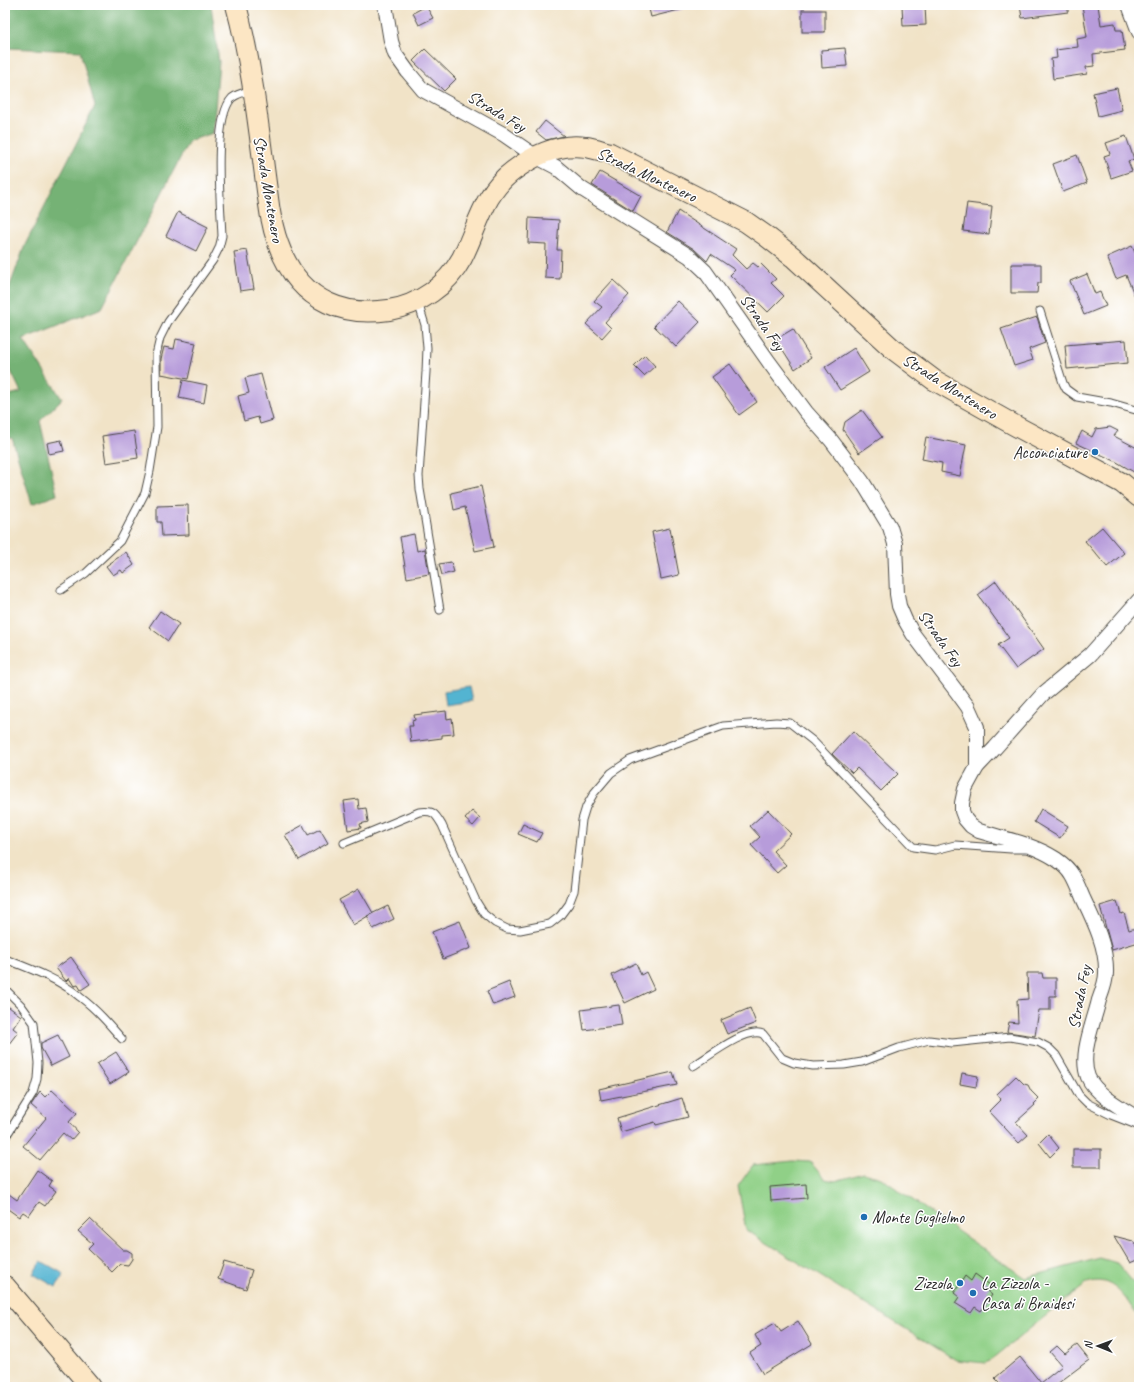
<svg xmlns="http://www.w3.org/2000/svg" width="1144" height="1392" font-family="Caveat,sans-serif">
<style>
.green{fill:#90d087;stroke:#5e7e59}
.forest{fill:#74b274;stroke:#506e50}
.water{fill:#53b4d1;stroke:#3f707e}
.building{fill:#b79cda}
.lines{fill:none;stroke-linecap:round;stroke-linejoin:round}
.lane-casing{stroke:#494742;stroke-width:9}
.street-casing{stroke:#494742;stroke-width:16}
.secondary-casing{stroke:#494742;stroke-width:22}
.lane{stroke:#fff;stroke-width:7}
.street{stroke:#fff;stroke-width:14}
.secondary{stroke:#fce6c4;stroke-width:20}
.poi-dot{fill:#1f6fb2;stroke:#fff;stroke-width:1.5}
.labels{text-anchor:middle;stroke-width:3;stroke-linejoin:round;paint-order:stroke}
.street-label{font-size:17px;fill:#2b2b2b;stroke:#fff}
.poi-label{font-size:17px;fill:#2b2b2b;stroke:#fff;text-anchor:end}
</style>
<rect width="100%" height="100%" fill="#fff"/>
<filter id="ink" filterUnits="userSpaceOnUse"><feTurbulence type="fractalNoise" baseFrequency=".025" numOctaves="2"/><feDisplacementMap in="SourceGraphic" scale="8" xChannelSelector="R" yChannelSelector="G"/><feConvolveMatrix kernelMatrix="1 2 1 2 8 2 1 2 1" color-interpolation-filters="sRGB"/></filter>
<filter id="wash" filterUnits="userSpaceOnUse"><feTurbulence type="fractalNoise" baseFrequency=".012" numOctaves="4" result="noise"/><feDisplacementMap in="SourceGraphic" scale="16" xChannelSelector="R" yChannelSelector="G"/><feGaussianBlur stdDeviation="0.9" result="paint"/><feColorMatrix in="noise" values="0 0 0 0 0 0 0 0 0 0 0 0 0 0 0 0 0 1.4 0 .05"/><feComposite in="paint" operator="in"/></filter>
<g filter="url(#wash)">
<rect width="100%" height="100%" fill="#f1e3c7"/>
<!-- green -->
<path class="green" d="M793 1161 810 1162 825 1179 835 1181 864 1173 881 1178 1025 1278 1100 1258 1117 1263 1139 1289V1319C1127 1300 1112 1272 1085 1284L990 1361 985 1363 956 1360 746 1230 738 1186 753 1165Z"/>
<!-- forest -->
<polygon class="forest" points="5,5 211,5 219,62 213,133 189,141 102,308 23,339 62,399 40,421 57,495 32,504 12,438 5,438 5,396 21,392 5,359 5,299 25,245 95,106 80,51 5,48"/>
<!-- water -->
<g class="water">
<polygon points="469,687 472,701 446,705 444,691"/>
<polygon points="41,1261 64,1274 56,1287 33,1274"/>
</g>
<g id="blocks">
<!-- building -->
<g class="building">
<polygon points="648,5 682,5 683,9 651,17"/>
<polygon points="902,5 925,5 926,25 903,26"/>
<polygon points="1020,5 1068,5 1068,12 1022,18"/>
<polygon points="1082,5 1098,5 1101,25 1115,23 1116,30 1122,30 1125,50 1093,54 1094,66 1086,67 1087,74 1053,79 1051,59 1057,58 1056,50 1078,47 1077,39 1087,37"/>
<polygon points="426,6 433,18 419,25 413,13"/>
<rect x="802" y="10" width="23" height="22"/>
<polygon points="845,48 847,66 822,68 821,50"/>
<polygon points="425,49 456,79 444,91 413,61"/>
<polygon points="1117,88 1122,110 1098,116 1093,93"/>
<polygon points="545,121 564,136 546,140 536,132"/>
<polygon points="1126,136 1134,159 1128,161 1132,171 1111,178 1104,156 1110,154 1106,143"/>
<polygon points="1077,155 1087,183 1063,192 1053,164"/>
<polygon points="600,172 641,196 633,211 592,185"/>
<polygon points="967,203 992,206 989,234 963,231"/>
<polygon points="678,211 736,249 732,255 746,269 753,263 758,267 761,264 776,279 771,283 784,296 768,312 730,275 735,270 711,254 707,261 694,249 667,232"/>
<polygon points="178,212 208,227 196,251 166,236"/>
<polygon points="529,218 559,220 557,250 561,250 560,279 545,278 546,244 528,243"/>
<polygon points="1132,246 1139,261 1139,306 1126,275 1116,279 1107,257"/>
<polygon points="247,250 254,289 240,291 234,252"/>
<polygon points="1011,264 1041,264 1041,283 1038,283 1037,293 1011,293"/>
<polygon points="1087,274 1095,294 1100,292 1106,306 1084,315 1070,281"/>
<polygon points="613,280 629,295 605,322 611,328 602,338 586,324 602,307 594,301"/>
<polygon points="678,301 700,322 676,347 654,326"/>
<polygon points="1037,317 1045,343 1029,349 1033,360 1014,366 1001,329"/>
<polygon points="793,329 811,358 795,369 776,339"/>
<polygon points="176,339 196,343 188,379 161,374 161,359 164,347 174,349"/>
<polygon points="1126,340 1128,363 1067,369 1065,345"/>
<polygon points="854,348 869,372 840,390 825,367"/>
<polygon points="645,355 655,366 644,376 634,366"/>
<polygon points="730,364 757,402 739,415 712,377"/>
<polygon points="261,374 273,420 260,424 258,417 244,421 238,396 249,393 245,378"/>
<polygon points="183,380 207,385 204,403 179,398"/>
<polygon points="862,410 882,437 859,453 843,430 845,422"/>
<polygon points="1110,427 1118,431 1114,436 1139,449 1139,475 1115,461 1076,443 1082,431 1092,437 1096,429"/>
<polygon points="134,431 138,458 106,463 102,436"/>
<polygon points="926,437 966,445 960,476 941,472 942,463 922,459"/>
<polygon points="61,440 64,451 49,454 47,443"/>
<polygon points="481,486 494,547 475,551 465,507 454,510 451,493"/>
<polygon points="188,505 189,535 162,536 161,522 157,522 157,506"/>
<polygon points="1102,527 1124,553 1107,567 1085,541"/>
<polygon points="670,528 679,575 661,579 652,532"/>
<polygon points="414,534 417,551 425,549 429,574 407,578 400,537"/>
<polygon points="126,552 134,565 123,573 121,570 113,575 106,566"/>
<polygon points="451,562 454,572 442,575 439,564"/>
<polygon points="996,581 1044,649 1016,669 998,645 1009,638 978,595"/>
<polygon points="160,611 179,624 168,641 149,627"/>
<polygon points="446,711 447,719 452,718 454,734 442,735 442,738 411,742 409,726 413,726 412,721 415,720 414,715"/>
<polygon points="853,731 898,774 881,791 857,768 852,773 832,754"/>
<polygon points="358,799 359,809 366,808 368,822 360,824 361,828 348,830 344,801"/>
<polygon points="1041,809 1068,826 1060,838 1034,822"/>
<polygon points="768,810 791,834 773,851 786,865 777,873 751,845 760,837 750,826"/>
<polygon points="472,811 480,818 473,826 465,819"/>
<polygon points="523,824 542,833 537,842 518,834"/>
<polygon points="303,825 308,835 320,829 328,843 299,860 285,835"/>
<polygon points="359,889 373,913 353,925 339,900"/>
<polygon points="1117,901 1121,914 1124,913 1129,930 1139,927 1139,942 1112,950 1100,906"/>
<polygon points="388,906 394,919 373,929 367,916"/>
<polygon points="460,921 471,948 443,959 432,932"/>
<polygon points="71,957 90,984 81,990 78,985 74,986 69,978 66,981 56,968"/>
<polygon points="636,963 641,975 646,972 654,989 625,1003 612,975"/>
<polygon points="1027,973 1042,973 1043,978 1056,978 1056,996 1050,996 1050,1010 1039,1010 1035,1036 1007,1032 1009,1022 1018,1023 1017,1000 1028,999"/>
<polygon points="509,982 515,997 493,1005 487,991"/>
<polygon points="5,1004 21,1016 13,1028 18,1032 5,1049"/>
<polygon points="619,1005 622,1025 584,1030 581,1010"/>
<polygon points="750,1008 756,1023 727,1034 721,1020"/>
<polygon points="58,1035 69,1057 51,1066 41,1048 41,1043"/>
<polygon points="116,1052 129,1072 110,1084 97,1064"/>
<polygon points="673,1072 677,1085 601,1100 599,1089"/>
<polygon points="962,1073 978,1076 976,1087 960,1084"/>
<polygon points="1016,1076 1024,1084 1028,1085 1031,1091 1039,1099 1034,1104 1035,1105 1016,1122 1028,1135 1019,1143 989,1111 1001,1099 997,1094"/>
<polygon points="52,1090 77,1113 69,1122 78,1132 71,1140 63,1133 40,1160 23,1146 46,1118 31,1105 40,1092 45,1097"/>
<polygon points="682,1098 688,1117 656,1125 655,1122 621,1132 617,1118"/>
<polygon points="1048,1134 1059,1148 1050,1157 1039,1143"/>
<rect x="1073" y="1149" width="28" height="18"/>
<polygon points="37,1170 52,1181 49,1186 56,1191 45,1206 39,1202 29,1216 23,1212 19,1217 5,1207 5,1191 17,1200"/>
<polygon points="806,1184 807,1198 771,1201 770,1187"/>
<polygon points="90,1219 123,1250 127,1250 132,1253 132,1259 128,1265 120,1264 112,1272 88,1249 93,1244 78,1231"/>
<polygon points="1114,1236 1133,1241 1139,1250 1139,1259 1130,1263"/>
<polygon points="224,1262 252,1270 246,1289 218,1279"/>
<polygon points="975,1274 990,1285 987,1291 992,1295 981,1311 975,1307 971,1313 955,1303 959,1297 954,1293 965,1276 971,1281"/>
<polygon points="798,1321 812,1344 763,1374 750,1353 761,1346 755,1335 775,1323 781,1332"/>
<polygon points="1077,1345 1089,1360 1053,1387 1004,1387 995,1378 1020,1357 1041,1383 1062,1366 1050,1352 1057,1346 1065,1354"/>
</g>
</g>
</g>
<g filter="url(#ink)">
<use href="#blocks" fill-opacity="0" stroke="#494742" stroke-width="1"/>
<g class="lines">
<!-- lane casing -->
<g class="lane-casing">
<g id="lane">
<polyline points="418,302 425,325 427,348 426,372 419,476 420,489 440,610"/>
<polyline points="1040,311 1063,383 1066,389 1077,397 1111,403 1139,411"/>
<path d="M61 590 86 573 120 541 145 493 150 471 157 427 156 355 160 338 168 322 213 260 219 248 222 236C221 207 212 119 232 98 238 93 245 92 252 90"/>
<path d="M344 843 419 812C433 810 435 813 442 825L476 901 484 914 495 923 507 929 520 930 550 924 560 916 569 904 574 891 582 820 586 807 594 793 611 773 630 760 723 726 776 722 790 723 813 741 913 847 935 850 955 845 1011 849H1026"/>
<path d="M5 959C31 969 59 979 80 997 96 1009 109 1024 122 1039"/>
<polyline points="5,989 21,1005 34,1023 38,1063 37,1079 33,1093 5,1138"/>
<path d="M693 1066C708 1057 747 1026 763 1034L782 1058 794 1063 813 1066 844 1065 862 1062 899 1048 929 1040 952 1043 1010 1037 1038 1042 1049 1048 1056 1055 1079 1095 1087 1103 1111 1115 1139 1126"/>
</g>
</g>
<!-- street casing -->
<g class="street-casing">
<g id="street">
<polyline points="385,5 391,41 395,54 408,72 423,90 503,134 535,156 556,167 582,189 689,256 705,271 769,362 806,412 831,440 862,481 890,527 895,544 897,594 899,606 905,620 913,634 957,692 968,707 973,718 977,727 977,767"/>
<polyline points="1129,5 1139,32"/>
<path d="M1139 600 1090 655 1043 694 995 748 977 767 965 789 962 803V811L965 819 971 826 979 831C1005 839 1033 844 1056 859 1062 863 1069 869 1073 876 1077 883 1080 891 1083 898 1094 921 1107 947 1106 973 1106 982 1102 992 1099 1000 1094 1022 1079 1055 1088 1077 1095 1094 1123 1109 1139 1119"/>
</g>
</g>
<!-- secondary casing -->
<g class="secondary-casing">
<g id="secondary">
<path d="M236 5C253 68 259 133 268 198 273 240 287 284 328 303 347 312 369 313 389 310 419 305 447 286 462 258 478 227 483 193 513 171 534 155 560 143 586 147 594 148 602 151 610 153L746 222 766 236 793 257 894 350 934 380 1014 425 1122 483 1139 497"/>
<polyline points="5,1286 91,1387"/>
</g>
</g>
<!-- lane -->
<use href="#lane" class="lane"/>
<!-- street -->
<use href="#street" class="street"/>
<!-- secondary -->
<use href="#secondary" class="secondary"/>
</g>
</g>
<!-- markers -->
<g class="poi-dot">
<circle cx="1095" cy="452" r="4"/>
<circle cx="864" cy="1217" r="4"/>
<circle cx="960" cy="1283" r="4"/>
<circle cx="973" cy="1293" r="4"/>
</g>
<g class="labels">
<!-- street labels -->
<g class="street-label">
<text transform="translate(497 111) rotate(31)" y="6">Strada Fey</text>
<text transform="translate(647 174) rotate(25)" y="6">Strada Montenero</text>
<text transform="translate(269 189) rotate(80)" y="6">Strada Montenero</text>
<text transform="translate(763 322) rotate(55)" y="6">Strada Fey</text>
<text transform="translate(950 386) rotate(32)" y="6">Strada Montenero</text>
<text transform="translate(941 638) rotate(55)" y="6">Strada Fey</text>
<text transform="translate(1079 997) rotate(-79)" y="6">Strada Fey</text>
</g>
<!-- poi labels -->
<g class="poi-label">
<text x="1087" y="458">Acconciature</text>
<text x="872" y="1223" text-anchor="start">Monte Guglielmo</text>
<text x="952" y="1289">Zizzola</text>
<text x="981" y="1289" text-anchor="start">La Zizzola -<tspan x="981" dy="20">Casa di Braidesi</tspan></text>
</g>
</g>
<!-- margin -->
<rect width="1144" height="1392" fill="none" stroke="#fff" stroke-width="20"/>
<!-- north arrow -->
<g transform="translate(1098 1346) rotate(271)" stroke="#ffffff" stroke-width="3" paint-order="stroke">
<path d="M0-3L7 15L0 10L-7 15Z" fill="#2b2b2b"/>
<text y="-6" font-size="11" font-weight="bold" text-anchor="middle" fill="#2b2b2b">N</text>
</g>
</svg>
